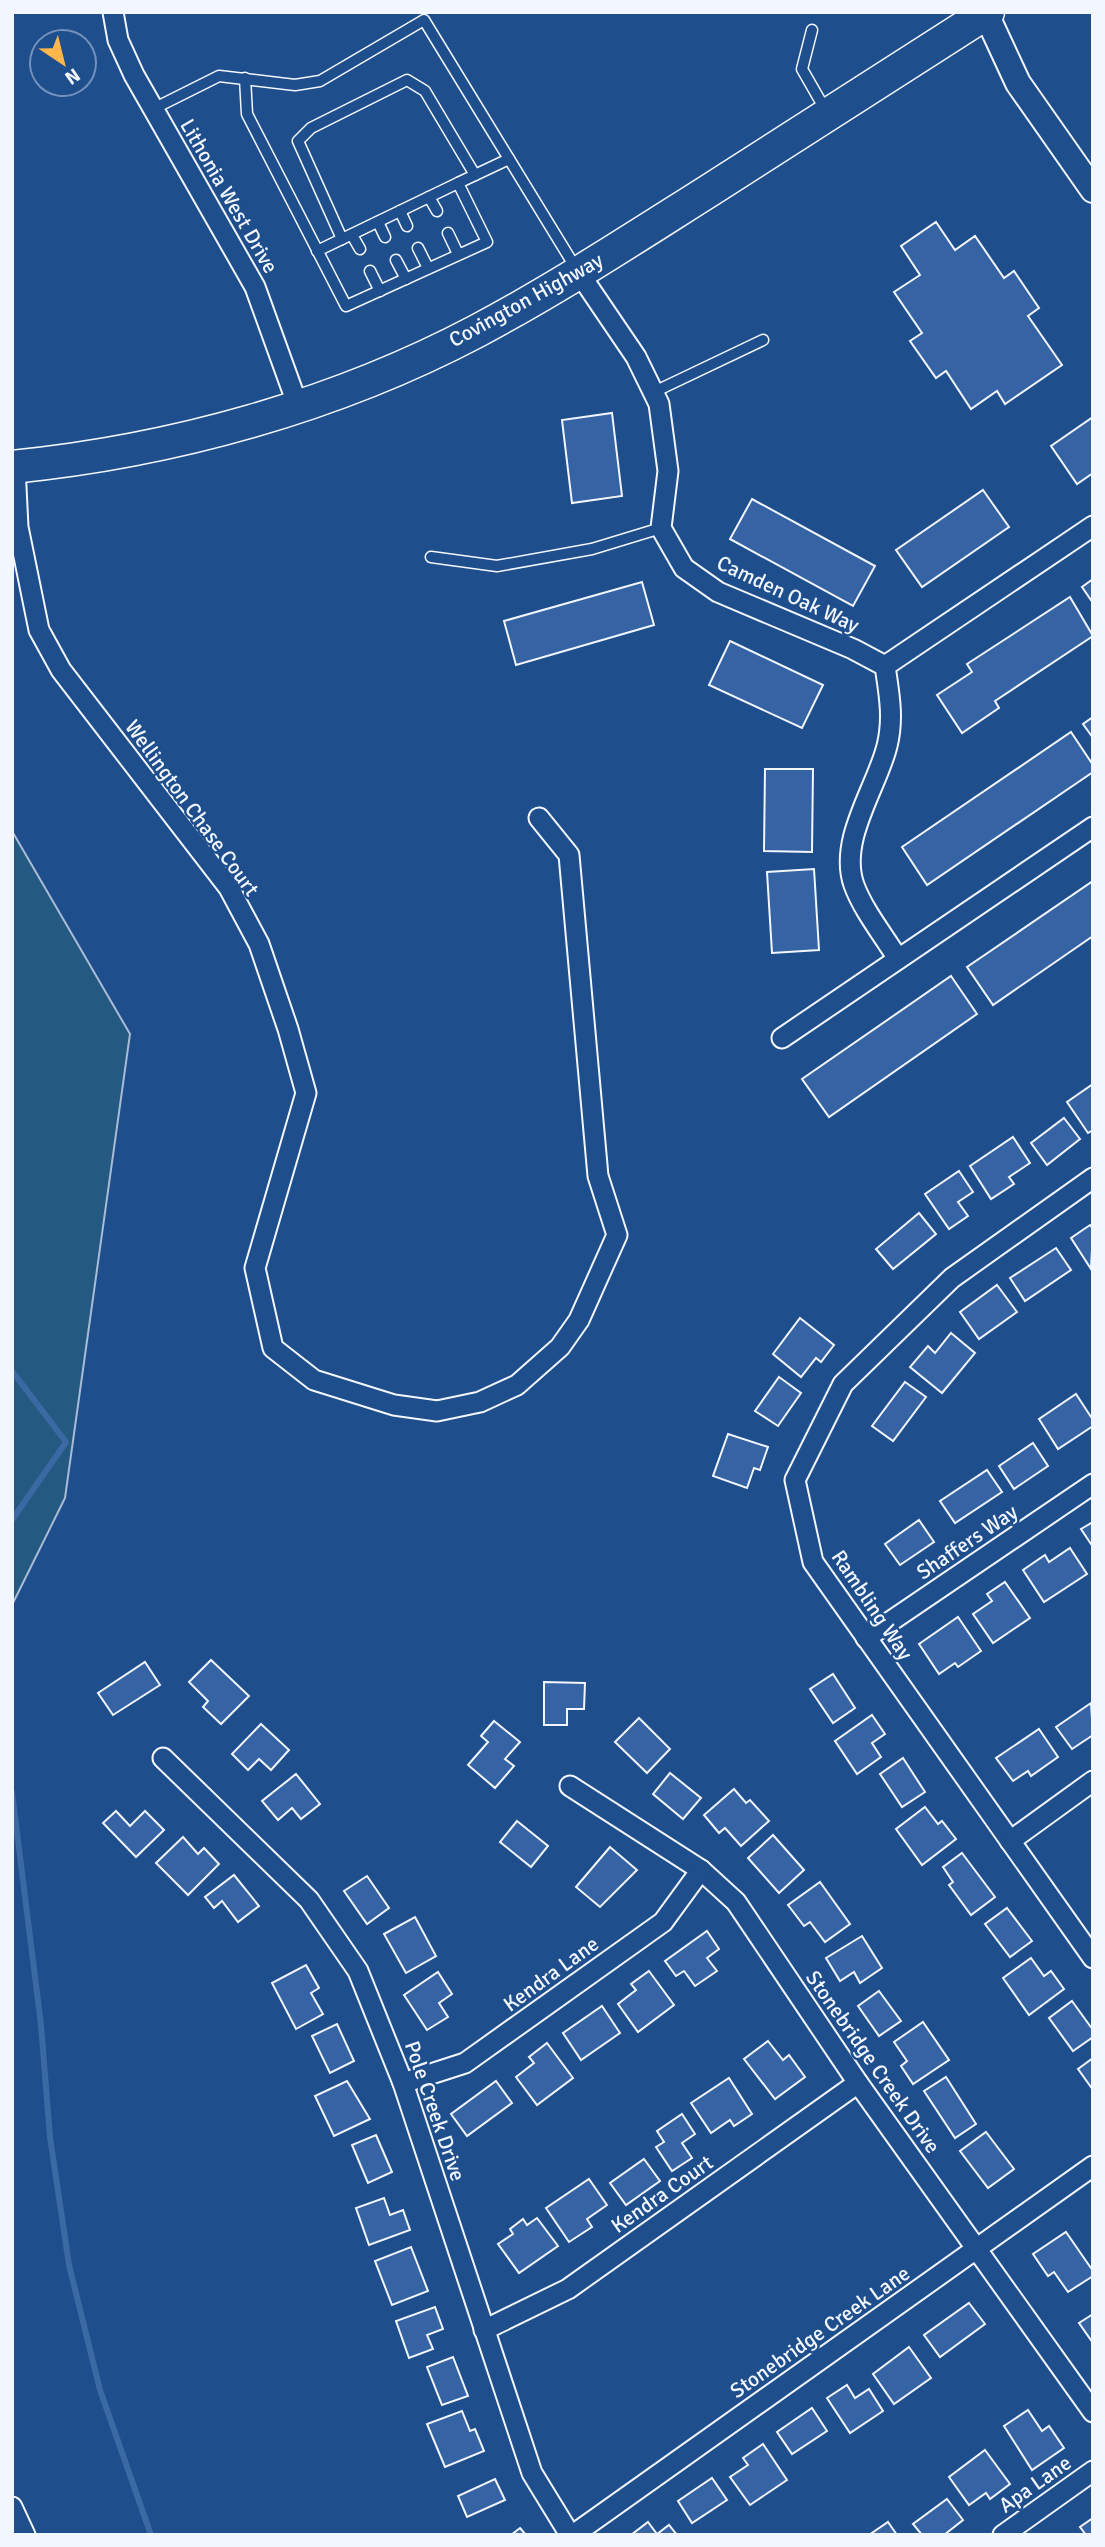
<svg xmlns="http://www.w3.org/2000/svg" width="1105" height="2547" font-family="Signika,sans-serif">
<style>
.green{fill:#245a82;stroke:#a8bbd7;stroke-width:2}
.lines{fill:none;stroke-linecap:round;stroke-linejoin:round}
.stream{stroke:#3b69a3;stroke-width:6}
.building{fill:#3563a3;stroke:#f2f6ff;stroke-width:2}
.service-casing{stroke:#f2f6ff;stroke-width:13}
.minor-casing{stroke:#f2f6ff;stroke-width:23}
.tertiary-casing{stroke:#f2f6ff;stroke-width:28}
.primary-casing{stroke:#f2f6ff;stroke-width:35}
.service{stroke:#1f4e8c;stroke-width:10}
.minor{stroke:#1f4e8c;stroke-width:19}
.tertiary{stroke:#1f4e8c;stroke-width:24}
.primary{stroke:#1f4e8c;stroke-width:32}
.labels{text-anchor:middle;stroke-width:5;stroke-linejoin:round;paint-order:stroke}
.street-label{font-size:21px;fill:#f2f6ff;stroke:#1f4e8c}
</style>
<rect width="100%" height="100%" fill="#1f4e8c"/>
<!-- green -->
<polygon class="green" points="12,831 130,1034 65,1498 12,1605"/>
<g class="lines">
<!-- stream -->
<g class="stream">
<polyline points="12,1371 66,1442 12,1520"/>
<polyline points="12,1792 41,2025 50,2137 69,2265 100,2390 151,2535"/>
</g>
</g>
<!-- building -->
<g class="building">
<polygon points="936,222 955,250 975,236 1004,278 1014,271 1039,308 1028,316 1062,365 1005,404 997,391 971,409 946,371 936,378 910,341 922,333 894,292 920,275 901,246"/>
<polygon points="612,413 622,496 572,503 562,420"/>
<polygon points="1093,417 1093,473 1077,484 1051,446"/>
<polygon points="983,490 1009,527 922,587 896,550"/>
<polygon points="752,499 875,566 853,606 730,539"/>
<polygon points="1093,579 1093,603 1082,587"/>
<polygon points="642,582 654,625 516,665 504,621"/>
<polygon points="1070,597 1093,636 995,701 999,708 962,733 937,695 972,672 967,664"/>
<polygon points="730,641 823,685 802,728 709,685"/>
<polygon points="1093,717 1093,738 1083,724"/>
<polygon points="1071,732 1093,765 1093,772 927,885 902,847"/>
<polygon points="765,769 813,769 812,852 764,851"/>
<polygon points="814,869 819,950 772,953 767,872"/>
<polygon points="1093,881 1093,936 993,1005 967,967"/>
<polygon points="951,976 977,1014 829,1117 802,1079"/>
<polygon points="1093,1084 1093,1130 1088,1133 1067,1102"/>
<polygon points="1064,1118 1080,1139 1047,1165 1031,1143"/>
<polygon points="1013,1137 1030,1163 1009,1177 1014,1184 991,1199 970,1166"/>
<polygon points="959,1171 973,1192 958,1202 968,1216 949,1229 925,1194"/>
<polygon points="919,1213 936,1234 893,1269 876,1249"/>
<polygon points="1090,1225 1093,1229 1091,1269 1071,1238"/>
<polygon points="1056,1248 1071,1270 1025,1301 1010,1278"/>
<polygon points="997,1285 1017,1312 979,1339 960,1312"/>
<polygon points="800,1318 834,1345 821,1362 816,1358 801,1377 773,1354"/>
<polygon points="951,1333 975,1353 942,1393 910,1367 928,1346 935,1353"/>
<polygon points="779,1377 801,1393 778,1426 755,1411"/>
<polygon points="905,1382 926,1397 893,1441 872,1426"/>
<polygon points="1076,1394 1093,1420 1093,1426 1058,1449 1039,1419"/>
<polygon points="728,1434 768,1447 760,1470 754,1468 747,1488 713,1476"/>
<polygon points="1033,1443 1048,1466 1014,1489 999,1466"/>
<polygon points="987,1470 1002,1492 955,1523 940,1501"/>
<polygon points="919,1520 934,1542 900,1565 885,1544"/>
<polygon points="1093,1522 1093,1547 1081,1529"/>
<polygon points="1070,1548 1087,1574 1044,1602 1023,1570 1045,1555 1049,1562"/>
<polygon points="1005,1582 1030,1618 993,1643 973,1614 992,1601 987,1594"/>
<polygon points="958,1617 981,1651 958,1667 955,1663 939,1674 919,1644"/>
<polygon points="211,1660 249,1696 221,1724 203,1707 208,1701 189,1682"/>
<polygon points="145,1662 160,1685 113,1715 98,1693"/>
<polygon points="833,1674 855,1708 833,1723 810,1689"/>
<polygon points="544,1682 585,1683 584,1709 567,1709 567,1725 544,1725"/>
<polygon points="1091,1703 1093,1735 1072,1749 1056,1727"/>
<polygon points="872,1715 885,1734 872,1743 881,1757 857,1774 835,1741"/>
<polygon points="639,1718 670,1749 647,1773 615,1742"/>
<polygon points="494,1721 520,1742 505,1759 514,1766 495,1788 468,1765 488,1742 481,1736"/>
<polygon points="261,1724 289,1750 271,1770 259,1759 248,1770 232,1754"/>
<polygon points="1039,1729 1058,1757 1031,1776 1028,1771 1013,1781 996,1758"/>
<polygon points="903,1758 925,1792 902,1807 880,1774"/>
<polygon points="670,1773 701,1798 683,1819 653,1794"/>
<polygon points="296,1774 320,1804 301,1819 292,1808 278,1820 262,1801"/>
<polygon points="734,1789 746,1803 750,1800 769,1821 741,1846 725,1828 719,1833 704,1815"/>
<polygon points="925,1807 938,1824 942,1821 956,1839 922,1865 896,1829"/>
<polygon points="116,1811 130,1826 145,1811 164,1830 136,1857 103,1823"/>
<polygon points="517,1821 548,1846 531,1867 500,1842"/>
<polygon points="773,1835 804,1870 779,1893 748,1858"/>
<polygon points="183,1837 198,1854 204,1848 219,1864 188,1895 156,1863"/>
<polygon points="610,1847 637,1870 600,1907 576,1887"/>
<polygon points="962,1853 995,1897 971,1915 949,1885 953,1882 943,1867"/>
<polygon points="234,1875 259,1906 238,1922 222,1901 214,1908 205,1897"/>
<polygon points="367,1876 389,1908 367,1924 344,1891"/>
<polygon points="820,1882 850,1924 825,1942 810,1922 804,1926 788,1905"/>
<polygon points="1007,1908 1032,1941 1010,1957 985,1924"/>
<polygon points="415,1917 436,1956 406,1973 384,1934"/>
<polygon points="707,1931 719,1949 707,1958 717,1971 695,1986 684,1971 676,1976 665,1961"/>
<polygon points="862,1936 882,1968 860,1983 854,1972 840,1981 826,1958"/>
<polygon points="1031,1958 1044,1976 1051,1971 1064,1989 1029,2015 1003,1978"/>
<polygon points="306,1965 319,1988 311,1993 323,2014 296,2029 272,1983"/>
<polygon points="649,1971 674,2005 638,2032 618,2004 636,1990 631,1984"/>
<polygon points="438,1972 452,1994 439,2003 448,2017 427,2030 404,1995"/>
<polygon points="879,1991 901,2021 879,2036 858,2006"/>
<polygon points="1072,2001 1093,2030 1093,2037 1073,2051 1049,2018"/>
<polygon points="602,2006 620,2033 581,2060 563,2033"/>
<polygon points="923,2022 949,2060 913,2084 901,2066 907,2061 894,2042"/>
<polygon points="337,2024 354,2061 330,2073 312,2036"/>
<polygon points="768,2041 783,2060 789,2055 805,2077 775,2099 744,2059"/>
<polygon points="547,2043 573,2078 537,2105 516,2077 534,2063 529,2057"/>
<polygon points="1093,2058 1093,2090 1078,2069"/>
<polygon points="946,2077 976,2124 955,2138 924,2091"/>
<polygon points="729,2078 752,2114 734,2126 730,2120 711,2133 691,2103"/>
<polygon points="347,2081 370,2119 334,2136 315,2096"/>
<polygon points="496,2081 512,2103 467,2136 451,2114"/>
<polygon points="682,2114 695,2134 682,2143 692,2158 672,2171 656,2147 664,2142 657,2131"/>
<polygon points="986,2132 1014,2169 988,2188 960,2151"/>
<polygon points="376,2135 392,2172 368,2183 352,2145"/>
<polygon points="644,2159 660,2181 626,2205 610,2183"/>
<polygon points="589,2179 607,2205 587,2219 592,2227 569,2242 546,2208"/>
<polygon points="384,2198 390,2215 403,2210 410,2230 369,2245 356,2208"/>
<polygon points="537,2218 558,2246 519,2273 498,2244 513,2234 510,2229 523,2219 527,2225"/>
<polygon points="1066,2232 1093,2271 1093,2276 1068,2292 1054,2272 1048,2276 1033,2254"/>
<polygon points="411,2247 428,2291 392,2305 375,2261"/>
<polygon points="969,2303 985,2324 940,2357 924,2335"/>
<polygon points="435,2307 443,2329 427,2335 433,2349 409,2358 396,2321"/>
<polygon points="1093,2314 1093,2343 1079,2323"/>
<polygon points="909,2347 931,2378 894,2404 873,2374"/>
<polygon points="453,2357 468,2396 442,2405 427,2367"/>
<polygon points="847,2385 855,2398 869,2389 883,2411 850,2433 827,2398"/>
<polygon points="812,2408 827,2431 792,2454 777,2432"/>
<polygon points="1028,2410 1042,2431 1049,2426 1064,2448 1032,2470 1004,2426"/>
<polygon points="462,2411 470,2431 475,2429 484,2451 445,2467 427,2424"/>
<polygon points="763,2444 787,2480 750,2505 730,2477 748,2465 743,2458"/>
<polygon points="985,2450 1010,2484 990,2499 986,2493 969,2505 949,2477"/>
<polygon points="712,2478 727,2500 692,2523 678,2501"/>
<polygon points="495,2479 505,2500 467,2517 458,2496"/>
<polygon points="947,2499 963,2520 944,2535 922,2535 913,2524"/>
<polygon points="1093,2518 1093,2535 1086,2535 1080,2527"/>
<polygon points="648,2522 657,2534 669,2525 677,2535 631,2535"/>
<polygon points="888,2522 897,2535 869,2535"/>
<polygon points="520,2528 526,2535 511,2535"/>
</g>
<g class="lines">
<!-- service casing -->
<g class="service-casing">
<g id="service">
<polyline points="812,30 802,69 826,111"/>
<polyline points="245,78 247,114 346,306 487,242 458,183 509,159"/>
<polyline points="153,109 219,76 295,85 320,81 424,20 577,270"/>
<polyline points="429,197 437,211"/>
<polyline points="400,211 407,226"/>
<polyline points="378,222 385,237"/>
<polyline points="448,233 458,254"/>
<polyline points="352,235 360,249"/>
<polyline points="342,239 298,141 311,128 407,80 425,91 475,175"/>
<polyline points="418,248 428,268"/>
<polyline points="317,251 458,183"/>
<polyline points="396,260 406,279"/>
<polyline points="370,271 380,291"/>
<polyline points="654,392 763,340"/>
<polyline points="431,557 497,566 592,549 661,528"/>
</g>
</g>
<!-- minor casing -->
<g class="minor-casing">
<g id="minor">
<polyline points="113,12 118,40 134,75 255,287 298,406"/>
<path d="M579 273 636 357 659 404 668 471 661 528 684 568 718 592 853 649 885 666C889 693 894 718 887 746 877 787 838 840 854 885 863 910 884 936 898 959"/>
<polyline points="15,467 18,527 39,630 61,670 229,888 259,944 288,1029 306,1093 255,1268 273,1348 314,1380 394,1405 437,1411 480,1402 517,1385 560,1347 579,1320 617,1235 598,1176 569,855 539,818"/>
<polyline points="885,666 1093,526"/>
<polyline points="782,1038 1093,827"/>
<polyline points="1093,1178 952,1278 843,1384 795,1480 813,1562 1093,1958"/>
<polyline points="866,1638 1093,1484"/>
<polyline points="163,1758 309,1900 358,1971 403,2083 532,2473 570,2535"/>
<polyline points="570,1786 701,1870 736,1902 858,2083 1093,2412"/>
<polyline points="1010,1841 1093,1781"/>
<polyline points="403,2083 465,2063 663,1922 701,1870"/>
<polyline points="484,2330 568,2289 858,2083"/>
<polyline points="12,2507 25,2535"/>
<polyline points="573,2535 1093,2166"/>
<polyline points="1003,2535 1093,2471"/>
</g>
</g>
<!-- tertiary casing -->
<g class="tertiary-casing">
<polyline id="tertiary" points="986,14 1018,83 1093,190"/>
</g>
<!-- primary casing -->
<g class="primary-casing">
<path id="primary" d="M12 467C172 451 335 406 477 331 556 289 631 240 707 192 800 132 894 72 988 12"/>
</g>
<!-- service -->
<use href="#service" class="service"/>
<!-- minor -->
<use href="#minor" class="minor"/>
<!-- tertiary -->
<use href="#tertiary" class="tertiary"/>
<!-- primary -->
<use href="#primary" class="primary"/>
</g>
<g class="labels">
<!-- street labels -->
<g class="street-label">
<text transform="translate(229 196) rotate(60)" y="7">Lithonia West Drive</text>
<text transform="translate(526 300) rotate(-29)" y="7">Covington Highway</text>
<text transform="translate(788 594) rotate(25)" y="7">Camden Oak Way</text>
<text transform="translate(192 808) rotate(54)" y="7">Wellington Chase Court</text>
<text transform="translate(967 1542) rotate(-34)" y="7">Shaffers Way</text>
<text transform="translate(872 1605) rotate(56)" y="7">Rambling Way</text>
<text transform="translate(551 1974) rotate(-36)" y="7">Kendra Lane</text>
<text transform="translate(873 2062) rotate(55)" y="7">Stonebridge Creek Drive</text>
<text transform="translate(435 2111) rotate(71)" y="7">Pole Creek Drive</text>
<text transform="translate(662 2194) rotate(-35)" y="7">Kendra Court</text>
<text transform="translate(820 2332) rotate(-35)" y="7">Stonebridge Creek Lane</text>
<text transform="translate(1035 2484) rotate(-35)" y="7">Apa Lane</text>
</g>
</g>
<!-- border -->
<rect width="1105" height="2547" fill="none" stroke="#f2f6ff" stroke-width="28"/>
<!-- north arrow -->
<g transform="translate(63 63) rotate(145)"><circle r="33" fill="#1f4e8c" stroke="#7391ba" stroke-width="2"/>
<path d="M0-5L12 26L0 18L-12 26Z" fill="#ffb74d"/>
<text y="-10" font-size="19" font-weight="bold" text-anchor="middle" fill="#f2f6ff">N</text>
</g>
</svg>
